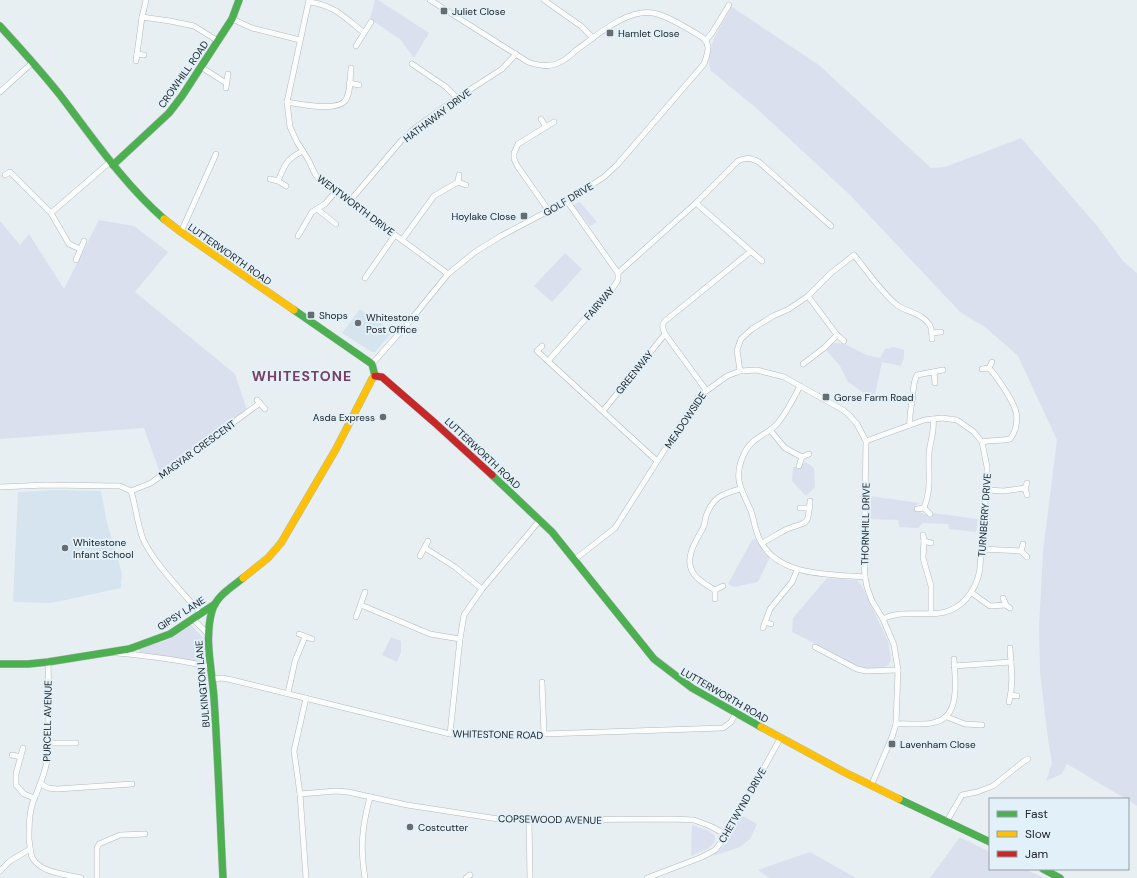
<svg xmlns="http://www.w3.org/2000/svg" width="1137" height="878" font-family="'DM Sans',sans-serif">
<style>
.built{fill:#d5e4ee}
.green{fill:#dbe0ef}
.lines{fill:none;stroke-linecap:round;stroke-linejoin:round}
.street-casing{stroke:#b2b9bc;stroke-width:6}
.fast-casing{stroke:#b2b9bc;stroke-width:8}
.slow-casing{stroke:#b2b9bc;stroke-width:8}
.jam-casing{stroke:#b2b9bc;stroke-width:8}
.street{stroke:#fbfdfd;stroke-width:5}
.fast{stroke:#4caf50;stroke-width:7}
.slow{stroke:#ffc107;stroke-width:7}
.jam{stroke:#c62828;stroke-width:7}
.poi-dot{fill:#666c70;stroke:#e1f0f9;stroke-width:1.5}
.labels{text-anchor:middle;stroke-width:4;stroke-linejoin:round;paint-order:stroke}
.poi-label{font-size:10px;fill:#202529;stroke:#e1f0f9;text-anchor:start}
.street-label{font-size:10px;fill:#202529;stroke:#e1f0f9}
.district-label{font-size:14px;font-weight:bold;letter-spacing:1px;fill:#7a3c63;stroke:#e1f0f9}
</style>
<rect width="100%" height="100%" fill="#e7eff3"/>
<!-- built -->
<g class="built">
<polygon points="360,309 393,331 375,352 372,352 342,333"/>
<polygon points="54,490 101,491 107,523 122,573 121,588 51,603 13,602 18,492"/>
</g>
<!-- green -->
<g class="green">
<polygon points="375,0 378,0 429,33 414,58 400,39 370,19"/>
<path d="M732 7 819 65 931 168 945 167 1021 138 1098 227 1123 261 1137 273V806L1128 800V799H1126L1067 764 1062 774 1046 781 1052 763 1048 739 1040 672 1039 626 1043 551 1057 440 1018 356 985 327 960 312 850 195 755 107 711 71C703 50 722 24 732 7Z"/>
<polygon points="580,202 597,222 590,226 574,206 576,203"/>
<polygon points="99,220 134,226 168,252 135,292 235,374 247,410 160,473 144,428 0,439 0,221 20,245 29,234 64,289"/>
<polygon points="565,253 582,269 552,302 534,286"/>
<polygon points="836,343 845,344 867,355 880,358 885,349 894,347 904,350 904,358 901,366 882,362 874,400 848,382 840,366 826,350 831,344"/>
<polygon points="806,462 814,468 815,487 806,496 792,481 793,467 799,466"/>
<polygon points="870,496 920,503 915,506 915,510 929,516 933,513 978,519 976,532 949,529 948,524 923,523 918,528 899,527 898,520 870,519"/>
<polygon points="754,538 770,557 758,582 734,587 728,584 752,540"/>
<path d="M827 578 857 580 862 586 888 641 891 658 889 665C881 668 872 669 864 668 851 666 837 655 825 649 814 643 803 637 792 632L793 618Z"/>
<polygon points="190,624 203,638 208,664 138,653 140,649 170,639"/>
<polygon points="391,637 401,641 401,652 397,662 382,655"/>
<polygon points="741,815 757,824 750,839 740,847 713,856 727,842"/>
<path d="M692 825 709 831 715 836C717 848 700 851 691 856Z"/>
<polygon points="960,837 990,852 990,869 1025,869 1044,878 930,878"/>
<polygon points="810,852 856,878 769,878 758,870"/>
</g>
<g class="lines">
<!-- street casing -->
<g class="street-casing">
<g id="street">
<polyline points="309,0 287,102 290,127 297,142 308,159 315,174 319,179 448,274"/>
<polyline points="544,0 581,26 593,38"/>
<path d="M309 2C334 5 344 17 363 32"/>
<polyline points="142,17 170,21 194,26 218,41"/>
<polyline points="232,19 252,28 300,40"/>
<polyline points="706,40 712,33 729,5"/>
<polyline points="356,46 371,22"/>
<polyline points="137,54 144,55"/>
<polyline points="136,61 142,17 146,0"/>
<polyline points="412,64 446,87 457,98"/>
<polyline points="201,67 226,83"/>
<polyline points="349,83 359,85"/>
<polyline points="226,88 228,74"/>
<polyline points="0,92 33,62"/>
<path d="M287 102C299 104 336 112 345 101 351 93 350 77 351 68"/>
<polyline points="541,119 546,127"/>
<polyline points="5,175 10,172 51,213 69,244 80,249"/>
<polyline points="459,175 458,182 466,185"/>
<polyline points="270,179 278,181 286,186"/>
<path d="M278 181C284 166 287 158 303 151"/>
<polyline points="349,202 401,141 415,128 457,98 502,69 516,54"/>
<polyline points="696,203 762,261"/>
<polyline points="317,209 336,224"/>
<polyline points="549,211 518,167 514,159 514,153 518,144 554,122"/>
<polyline points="51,213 110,162"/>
<polyline points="181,232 216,154"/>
<polyline points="298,236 312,212 325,204 336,191"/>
<polyline points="402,240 434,196 458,182"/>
<polyline points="76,260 84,241"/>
<path d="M618 273 696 203 738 161C746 157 751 158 759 162L831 226"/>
<polyline points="365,278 395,235"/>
<polyline points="808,296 837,335 844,341"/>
<polyline points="932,333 941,332"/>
<polyline points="542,346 537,351 657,461"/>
<polyline points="548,361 612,289 618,280 618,273 567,201"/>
<path d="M372 364 409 322 448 274 475 252 501 236 567 201 604 177 617 165 704 64C709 50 712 42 697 34 683 26 668 16 653 13 626 9 596 36 575 51 571 55 566 60 560 62 550 68 539 66 528 62L430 0"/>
<polyline points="803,364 824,348 837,335"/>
<polyline points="982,369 989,368 992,362"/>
<path d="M740 371 737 350 741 339 752 329 773 316 789 309 808 296 831 273 854 255C867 271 881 292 897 305 906 312 922 313 929 324 932 328 932 334 932 339"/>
<polyline points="934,372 935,383"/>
<path d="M800 386C793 399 786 414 776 425 764 437 751 437 743 456 733 480 742 490 751 511 754 520 755 529 759 538 776 577 829 574 865 577"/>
<path d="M706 390 665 334C663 329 661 325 665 321L750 252"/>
<polyline points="257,400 265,409"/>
<polyline points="603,411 665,334"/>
<path d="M910 425C909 416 911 409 912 401 914 391 912 385 917 375L943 370"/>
<polyline points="770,430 785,448 802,457"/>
<path d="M866 441 924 420 942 418 957 420 974 432 982 442 987 467V490L982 524 980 569C978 581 974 590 966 599 942 626 911 605 883 619"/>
<path d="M982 442C991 440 1000 441 1010 439 1016 432 1018 420 1016 412 1013 400 997 377 989 368"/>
<polyline points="799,466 802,457 809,454"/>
<polyline points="1027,483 1025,488 1027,495"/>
<path d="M0 487 46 485 120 486 131 491C136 507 137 523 143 539 155 565 182 591 200 613"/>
<polyline points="987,490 1004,491 1025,488"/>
<polyline points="131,491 151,483 260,403"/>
<polyline points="800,508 809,508"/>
<path d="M924 508C932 487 928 475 929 453 930 442 935 430 933 419"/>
<polyline points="917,509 924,508 930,514"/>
<polyline points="923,535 924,541 931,543"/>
<polyline points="924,541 923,558 931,586 931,613"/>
<path d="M762 543C770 539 779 533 787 529 808 521 808 527 810 501"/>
<polyline points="1023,544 1021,551 1027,557"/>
<polyline points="425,548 455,567 482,589"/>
<polyline points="981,549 1021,551"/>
<polyline points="420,556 428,541"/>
<polyline points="574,560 615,528 698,397 727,376 740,371 757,370 784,377 843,410 849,415 857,424 866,441 864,557 865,577 867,587 872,601 883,619 894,645 898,670 896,724 892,737 871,786"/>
<path d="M715 590C701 582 685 573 691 553 693 544 699 536 703 528 705 524 705 520 706 516 713 497 722 494 740 489"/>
<polyline points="972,593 990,606 1006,605"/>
<polyline points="1003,598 1006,605 1010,608"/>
<polyline points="715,599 715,590 723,586"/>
<polyline points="361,605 430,634 460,639"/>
<polyline points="356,617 365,592"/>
<polyline points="193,619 208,634"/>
<polyline points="765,622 771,624"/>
<polyline points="763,628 770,609 792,582 797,570"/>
<polyline points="299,634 312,639"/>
<polyline points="815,647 857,669 866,671 898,670"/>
<path d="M117 653C149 656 180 660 211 667"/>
<path d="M48 662C49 695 50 727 47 760 45 774 40 784 35 797 29 810 29 825 29 839 30 845 30 851 32 857 40 873 65 874 81 878"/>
<polyline points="954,666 1011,662"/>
<polyline points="213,679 222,678 232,680 450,734 474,735 544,734 723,728 731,722 736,713"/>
<polyline points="542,682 544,734"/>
<polyline points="288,693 295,661 305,637"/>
<polyline points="1011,695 1017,696"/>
<path d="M1009 702C1014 682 1011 667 1010 648"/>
<polyline points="947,717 965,724 982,725"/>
<path d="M896 724C909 723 924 726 936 722 961 715 955 679 954 659"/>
<polyline points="450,734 460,639 464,615 482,589 540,520"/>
<polyline points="48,743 76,743"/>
<polyline points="23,748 16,774 16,785 24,794 34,798"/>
<polyline points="12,755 21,757"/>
<polyline points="41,784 48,788 57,789 132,784"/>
<polyline points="300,794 336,791 348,792 407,805 505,820 672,819 694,820 710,826 727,835"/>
<polyline points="529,820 530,878"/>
<polyline points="947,821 962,795 977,792 993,786 1023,762 1028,759"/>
<polyline points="0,871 10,861 30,849"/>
<polyline points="97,878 97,848 99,844 120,835 145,834"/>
<polyline points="306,878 300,794 294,751 306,698"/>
<path d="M365 878C360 847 362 827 370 797"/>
<polyline points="466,878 470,875"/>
<polyline points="647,878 702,857 715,850 727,835 781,737"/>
</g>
</g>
<!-- fast casing -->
<g class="fast-casing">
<g id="fast">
<path d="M0 26C21 49 41 71 60 95 93 138 123 183 164 219"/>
<polyline points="113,165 169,113 182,96 232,19 239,0"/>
<polyline points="294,310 372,364 375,376"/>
<polyline points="492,475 552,532 654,659 692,688 761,727"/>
<polyline points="0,664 28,664 48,662 129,649 170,634 215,604"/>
<polyline points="899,799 990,842"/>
<polyline points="1043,869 1060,878"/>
<path d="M223 878C220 818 218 758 214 698 212 669 204 639 212 611 216 596 232 587 243 578"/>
</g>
</g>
<!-- slow casing -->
<g class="slow-casing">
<g id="slow">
<polyline points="164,219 181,232 294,310"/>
<polyline points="243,578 268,558 281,543 336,449 372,379 375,376"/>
<polyline points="761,727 844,772 899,799"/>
</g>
</g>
<!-- jam casing -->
<g class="jam-casing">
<polyline id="jam" points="375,376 382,377 435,423 492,475"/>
</g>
<!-- street -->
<use href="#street" class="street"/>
<!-- fast -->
<use href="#fast" class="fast"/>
<!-- slow -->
<use href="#slow" class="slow"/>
<!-- jam -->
<use href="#jam" class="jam"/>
</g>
<!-- markers -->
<g class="poi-dot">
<rect x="440" y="7" width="8" height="8" rx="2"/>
<rect x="606" y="29" width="8" height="8" rx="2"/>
<rect x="520" y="212" width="8" height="8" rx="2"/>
<rect x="307" y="311" width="8" height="8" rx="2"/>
<circle cx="358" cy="323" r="4"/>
<rect x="822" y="393" width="8" height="8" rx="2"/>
<circle cx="383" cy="417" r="4"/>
<circle cx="65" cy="548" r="4"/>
<rect x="888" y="740" width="8" height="8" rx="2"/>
<circle cx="410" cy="827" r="4"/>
</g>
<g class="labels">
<!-- poi labels -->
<g class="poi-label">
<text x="452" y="15">Juliet Close</text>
<text x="618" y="37">Hamlet Close</text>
<text x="516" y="220" text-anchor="end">Hoylake Close</text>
<text x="319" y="319">Shops</text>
<text x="366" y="321">Whitestone<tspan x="366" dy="12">Post Office</tspan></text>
<text x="834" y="401">Gorse Farm Road</text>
<text x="375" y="421" text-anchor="end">Asda Express</text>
<text x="73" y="546">Whitestone<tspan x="73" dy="12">Infant School</tspan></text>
<text x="900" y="748">Lavenham Close</text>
<text x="418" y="831">Costcutter</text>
</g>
<!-- street labels -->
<g class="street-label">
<text transform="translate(183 74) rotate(-55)" y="4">CROWHILL ROAD</text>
<text transform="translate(437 115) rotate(-37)" y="4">HATHAWAY DRIVE</text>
<text transform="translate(568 199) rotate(-31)" y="4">GOLF DRIVE</text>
<text transform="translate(356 205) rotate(37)" y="4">WENTWORTH DRIVE</text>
<text transform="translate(230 254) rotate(35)" y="4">LUTTERWORTH ROAD</text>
<text transform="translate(599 303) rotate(-49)" y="4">FAIRWAY</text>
<text transform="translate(634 372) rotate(-51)" y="4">GREENWAY</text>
<text transform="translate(685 420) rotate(-56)" y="4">MEADOWSIDE</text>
<text transform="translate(197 449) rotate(-36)" y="4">MAGYAR CRESCENT</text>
<text transform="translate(483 453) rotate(43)" y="4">LUTTERWORTH ROAD</text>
<text transform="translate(984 515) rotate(-86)" y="4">TURNBERRY DRIVE</text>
<text transform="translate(865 524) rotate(-89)" y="4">THORNHILL DRIVE</text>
<text transform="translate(181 613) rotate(-32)" y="4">GIPSY LANE</text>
<text transform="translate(202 684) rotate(-95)" y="4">BULKINGTON LANE</text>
<text transform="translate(725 695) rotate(30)" y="4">LUTTERWORTH ROAD</text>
<text transform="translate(47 721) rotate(-89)" y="4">PURCELL AVENUE</text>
<text transform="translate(498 734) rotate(1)" y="4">WHITESTONE ROAD</text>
<text transform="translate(742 805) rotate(-60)" y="4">CHETWYND DRIVE</text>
<text transform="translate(550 819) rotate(1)" y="4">COPSEWOOD AVENUE</text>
</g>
<!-- district labels -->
<g class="district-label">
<text x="302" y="381">WHITESTONE</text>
</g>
</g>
<!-- legend -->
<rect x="989" y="798" width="140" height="72" fill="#e1f0f9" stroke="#949fa6"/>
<rect x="997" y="811" width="20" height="6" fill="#4caf50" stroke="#949fa6"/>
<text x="1025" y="818" font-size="12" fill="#202529">Fast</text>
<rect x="997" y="831" width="20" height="6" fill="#ffc107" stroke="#949fa6"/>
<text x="1025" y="838" font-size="12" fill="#202529">Slow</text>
<rect x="997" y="851" width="20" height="6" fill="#c62828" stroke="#949fa6"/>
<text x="1025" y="858" font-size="12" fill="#202529">Jam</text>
</svg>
